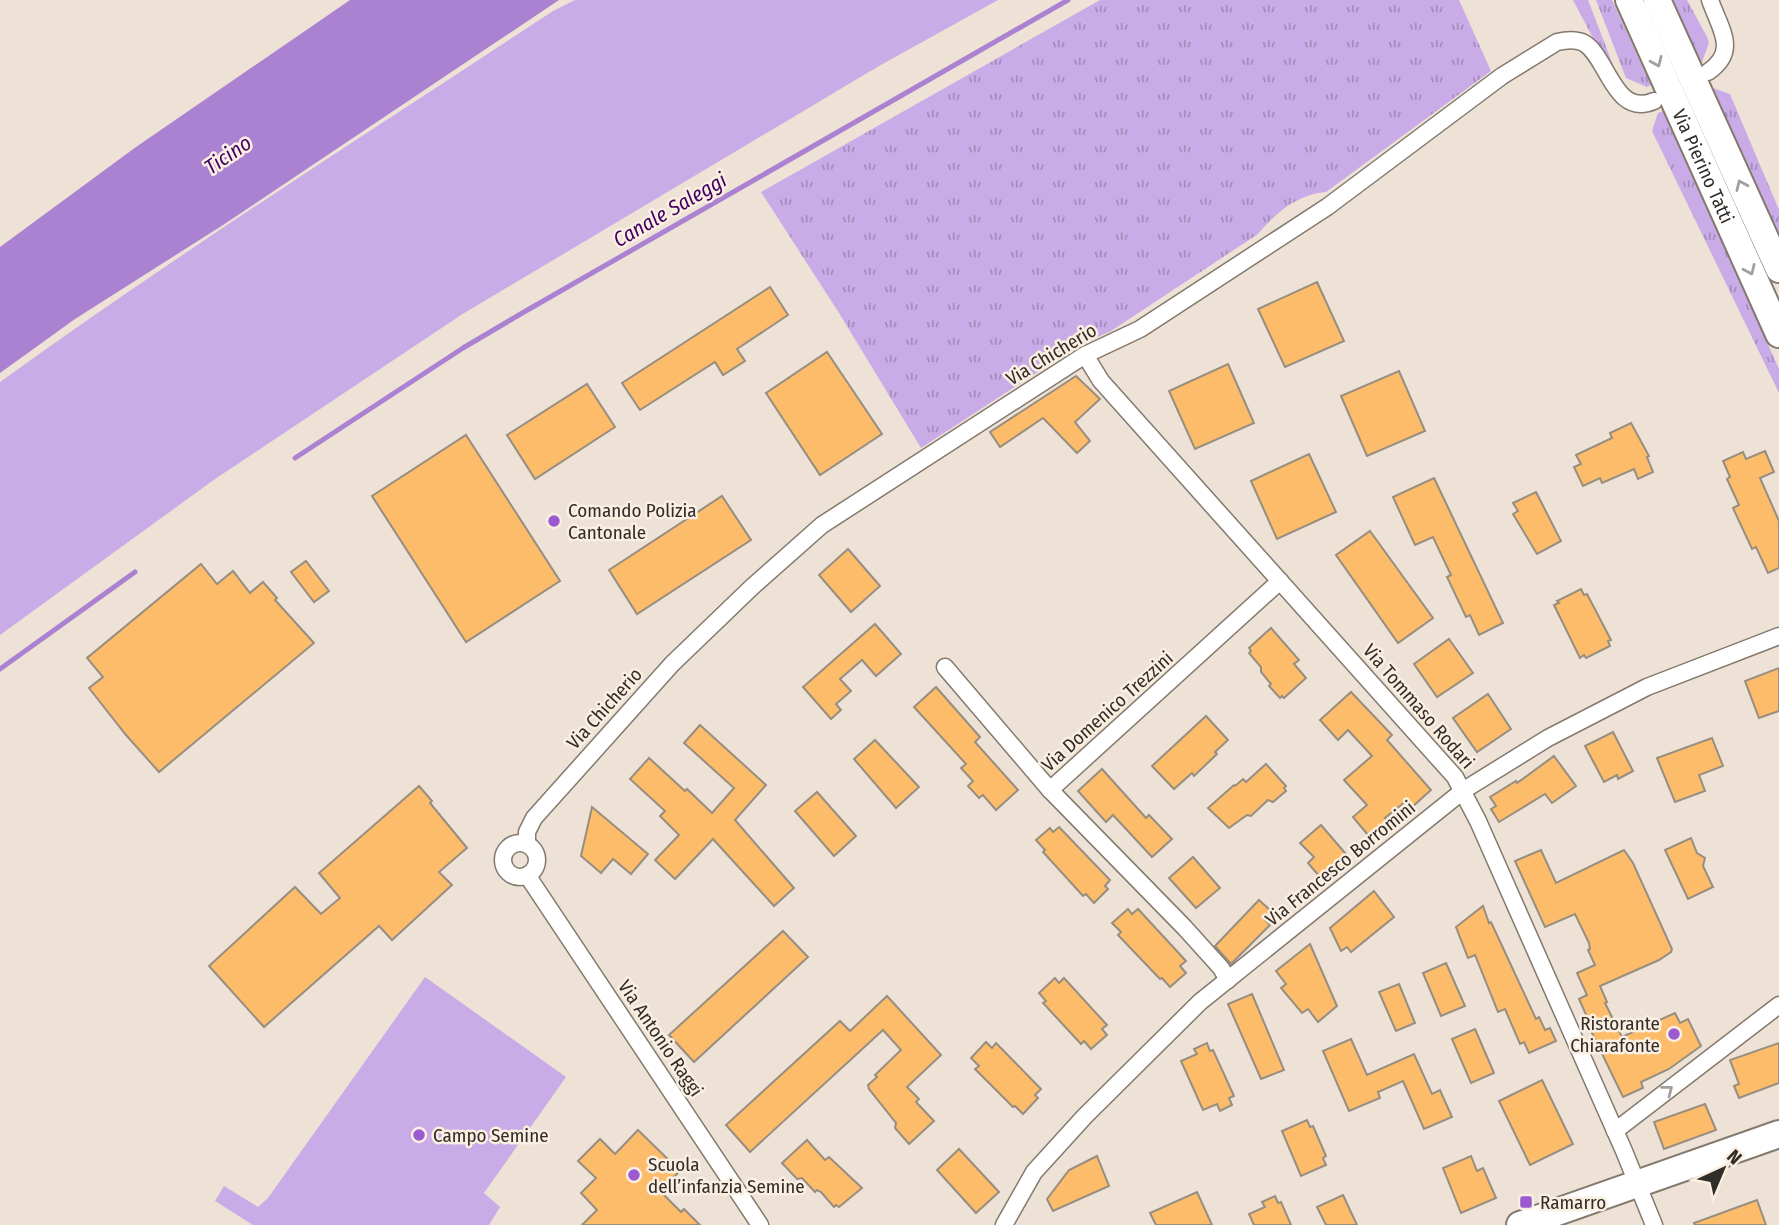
<svg xmlns="http://www.w3.org/2000/svg" width="1779" height="1225" font-family="'Fira Sans Condensed',sans-serif">
<style>
.grass{fill:url(#grass-tufts)}
.green{fill:#c9abe7}
.water{fill:#ab81d2}
.lines{fill:none;stroke-linecap:round;stroke-linejoin:round}
.stream{stroke:#ab81d2;stroke-width:5}
.building{fill:#fdbc69;stroke:#978d81;stroke-width:2}
.street-casing{stroke:#83796d;stroke-width:19}
.primary-casing{stroke:#83796d;stroke-width:30}
.street{stroke:#fff;stroke-width:16}
.primary{stroke:#fff;stroke-width:26}
.oneway{stroke:#a2a09e}
.poi-dot{fill:#9b5ad0;stroke:#fbefe2;stroke-width:2.5}
.labels{text-anchor:middle;stroke-width:5;stroke-linejoin:round;paint-order:stroke}
.street-label{font-size:19px;fill:#312d28;stroke:#fbefe2}
.poi-label{font-size:19px;fill:#312d28;stroke:#fbefe2;text-anchor:start}
.water-label{font-size:21px;font-style:italic;fill:#410066;stroke:#fbefe2}
</style>
<defs>
<pattern id="grass-tufts" width="24" height="20" patternUnits="userSpaceOnUse" patternTransform="scale(1.75)"><rect width="24" height="20" fill="#c9abe7"/><path d="M3 7l-1-3M5 7V3M7 7l1-3M15 17l-1-3M17 17v-4M19 17l1-3" fill="none" stroke="#a48cbb"/></pattern>
</defs>
<rect width="100%" height="100%" fill="#ede2d5"/>
<!-- grass -->
<g class="grass">
<path d="M1100 0H1459L1491 71 1326 192C1298 194 1275 213 1258 234L1111 331 1079 345 921 448 839 313 761 192Z"/>
<polygon points="1573,0 1588,0 1618,78 1615,80"/>
<polygon points="1596,0 1612,0 1651,85 1647,87 1626,78"/>
<polygon points="1670,0 1687,0 1707,37 1709,43 1702,62 1699,63"/>
<polygon points="1713,88 1730,94 1779,210 1779,242 1711,89"/>
<polygon points="1663,111 1779,369 1779,393 1652,131 1658,113"/>
</g>
<!-- green -->
<g class="green">
<path d="M575 0H998L879 66 461 315 215 479 0 635V382C180 252 368 133 553 11Z"/>
<polygon points="425,977 566,1077 484,1193 500,1207 489,1225 253,1225 215,1201 224,1186 258,1207 268,1198"/>
</g>
<!-- water -->
<polygon class="water" points="350,0 559,0 223,225 75,319 0,373 0,247 136,147"/>
<g class="lines">
<!-- stream -->
<g class="stream">
<polyline points="295,458 463,348 524,312 1068,0"/>
<polyline points="0,669 135,572"/>
</g>
</g>
<!-- building -->
<g class="building">
<polygon points="1317,282 1344,341 1285,367 1258,309"/>
<polygon points="770,287 788,315 737,349 745,361 723,375 715,362 640,410 622,383"/>
<polygon points="827,352 882,434 820,475 766,393"/>
<polygon points="1228,364 1254,423 1195,449 1169,391"/>
<polygon points="1399,371 1425,431 1367,456 1341,396"/>
<polygon points="1076,376 1100,399 1075,422 1090,441 1077,453 1043,418 1000,447 990,432"/>
<polygon points="587,384 615,427 535,479 507,435"/>
<polygon points="1631,423 1649,456 1647,457 1653,472 1638,479 1634,469 1602,483 1600,478 1583,486 1574,467 1581,464 1576,455 1612,438 1610,433"/>
<polygon points="466,435 560,581 466,642 372,496"/>
<polygon points="1765,451 1774,472 1760,478 1779,521 1779,568 1768,573 1756,547 1752,549 1733,508 1739,505 1727,479 1730,477 1723,461 1743,452 1746,459"/>
<polygon points="1309,454 1336,512 1277,539 1251,481"/>
<polygon points="1434,478 1503,623 1479,635 1470,615 1466,617 1447,577 1451,575 1433,537 1415,545 1393,497"/>
<polygon points="1536,492 1561,541 1537,554 1513,514 1518,511 1513,503"/>
<polygon points="722,496 751,540 637,614 609,570"/>
<polygon points="1370,531 1433,618 1398,643 1336,555"/>
<polygon points="848,549 880,586 851,612 819,575"/>
<polygon points="306,561 329,591 314,602 291,572"/>
<polygon points="201,564 217,584 233,571 250,593 263,582 277,598 275,600 314,643 159,772 126,735 89,688 103,677 87,658"/>
<polygon points="1581,589 1584,595 1587,594 1611,640 1608,641 1610,646 1586,658 1584,655 1580,658 1554,605 1559,603 1557,601"/>
<polygon points="875,624 901,654 876,676 862,660 840,679 851,691 836,704 841,710 831,719 803,687"/>
<polygon points="1271,628 1299,660 1294,664 1306,678 1284,698 1282,696 1280,698 1269,686 1271,684 1261,672 1261,667 1249,653 1251,651 1249,648"/>
<polygon points="1449,639 1473,673 1437,697 1414,664"/>
<polygon points="1779,668 1779,711 1759,718 1745,681"/>
<polygon points="936,687 980,737 975,742 1018,790 996,810 983,795 979,798 968,786 973,781 961,768 966,764 914,707"/>
<polygon points="1351,692 1392,735 1387,740 1431,790 1411,808 1405,802 1385,818 1392,826 1373,841 1353,817 1367,805 1344,780 1372,756 1348,730 1338,740 1320,720"/>
<polygon points="1488,694 1511,729 1477,752 1453,718"/>
<polygon points="1206,716 1228,740 1215,752 1217,754 1194,776 1192,773 1174,789 1152,766"/>
<polygon points="700,725 766,785 735,820 794,888 774,906 713,839 675,879 655,860 679,835 660,816 665,811 630,779 649,758 685,791 687,789 712,813 734,788 684,743"/>
<polygon points="1613,732 1633,771 1618,779 1617,775 1604,782 1585,746"/>
<polygon points="1712,738 1723,766 1699,775 1705,791 1675,802 1657,758"/>
<polygon points="875,740 919,787 896,808 854,759"/>
<polygon points="1554,756 1576,786 1552,803 1545,794 1499,822 1491,809 1496,806 1490,797 1516,781 1517,783"/>
<polygon points="1266,764 1286,786 1284,788 1286,791 1273,802 1268,800 1251,816 1247,815 1229,828 1208,808 1234,785 1235,786 1243,779 1246,782"/>
<polygon points="1102,769 1146,818 1149,815 1172,839 1152,857 1113,815 1106,822 1078,791"/>
<polygon points="419,786 432,801 430,803 467,848 439,872 452,885 392,940 379,926 264,1027 209,966 295,887 321,914 340,898 319,873"/>
<polygon points="817,792 856,836 834,856 795,811"/>
<polygon points="592,807 648,854 631,874 613,859 601,873 581,856"/>
<polygon points="1321,825 1351,860 1325,883 1308,863 1314,857 1300,843"/>
<polygon points="1059,827 1110,880 1105,886 1108,889 1094,903 1086,894 1083,896 1043,852 1045,850 1036,840 1050,828 1053,832"/>
<polygon points="1691,838 1697,853 1705,858 1703,866 1713,887 1688,899 1665,850"/>
<polygon points="1541,850 1556,883 1624,850 1633,863 1672,949 1671,952 1659,960 1600,986 1607,1002 1605,1003 1622,1037 1675,1013 1680,1023 1688,1019 1701,1046 1669,1069 1641,1082 1643,1088 1623,1097 1590,1029 1592,1028 1579,999 1587,995 1577,973 1595,965 1588,950 1590,949 1589,943 1575,914 1545,927 1515,861"/>
<polygon points="1193,857 1220,888 1196,908 1169,878"/>
<polygon points="1374,891 1394,917 1351,952 1347,947 1341,951 1330,928"/>
<polygon points="1259,900 1271,911 1264,919 1270,925 1231,964 1215,946"/>
<polygon points="1483,906 1489,923 1491,922 1536,1019 1539,1017 1545,1030 1550,1028 1556,1041 1529,1053 1524,1042 1520,1044 1505,1009 1498,1012 1475,955 1468,958 1456,927"/>
<polygon points="1128,909 1132,914 1138,909 1186,961 1180,966 1186,973 1170,987 1162,978 1160,979 1118,935 1121,932 1112,923"/>
<polygon points="783,931 808,957 694,1062 669,1035"/>
<polygon points="1310,944 1337,1006 1318,1022 1308,1009 1302,1013 1281,988 1286,984 1276,971"/>
<polygon points="1446,963 1465,1006 1441,1016 1423,973"/>
<polygon points="1055,978 1059,983 1064,978 1107,1025 1102,1029 1107,1035 1091,1049 1084,1041 1081,1044 1043,1003 1046,1001 1039,993"/>
<polygon points="1399,984 1415,1023 1396,1031 1379,992"/>
<polygon points="1252,994 1284,1070 1261,1079 1228,1004"/>
<polygon points="887,996 941,1055 907,1087 919,1099 916,1102 934,1121 909,1144 895,1128 896,1123 869,1089 868,1085 877,1077 875,1075 901,1050 883,1030 750,1152 726,1125 840,1021 850,1031"/>
<polygon points="1475,1029 1494,1073 1471,1083 1452,1039"/>
<polygon points="1351,1039 1367,1075 1414,1054 1432,1094 1440,1090 1452,1117 1424,1129 1403,1081 1378,1092 1380,1098 1349,1111 1323,1051"/>
<polygon points="986,1042 992,1048 996,1043 1041,1089 1035,1095 1038,1098 1023,1114 1015,1106 1013,1107 975,1069 979,1066 971,1058"/>
<polygon points="1207,1043 1210,1051 1213,1050 1234,1096 1229,1098 1232,1105 1220,1111 1217,1104 1203,1110 1181,1061 1197,1054 1194,1049"/>
<polygon points="1779,1043 1779,1083 1739,1098 1734,1086 1739,1084 1730,1060"/>
<polygon points="1542,1080 1573,1144 1530,1165 1499,1101"/>
<polygon points="1705,1104 1716,1130 1664,1149 1654,1122"/>
<polygon points="1307,1120 1310,1127 1313,1126 1326,1156 1323,1158 1326,1165 1301,1176 1282,1131"/>
<polygon points="638,1130 680,1171 660,1191 681,1212 684,1209 700,1225 582,1225 597,1210 581,1193 596,1178 578,1161 600,1139 615,1154"/>
<polygon points="807,1140 825,1160 829,1157 862,1188 839,1207 836,1205 834,1207 821,1192 817,1190 815,1192 802,1178 797,1179 782,1163"/>
<polygon points="959,1149 999,1192 976,1213 937,1170"/>
<polygon points="1097,1156 1109,1186 1053,1211 1047,1199 1069,1170"/>
<polygon points="1471,1156 1477,1171 1483,1168 1496,1198 1461,1213 1443,1168"/>
<polygon points="1197,1192 1212,1225 1156,1225 1150,1213"/>
<polygon points="1343,1195 1357,1225 1326,1225 1317,1207"/>
<polygon points="1275,1196 1278,1203 1281,1202 1291,1225 1254,1225 1249,1214 1265,1207 1262,1202"/>
<polygon points="1757,1200 1766,1225 1695,1225 1694,1223"/>
</g>
<g class="lines">
<!-- street casing -->
<g class="street-casing">
<g id="street">
<path d="M1708 72C1739 51 1720 29 1710 0"/>
<polyline points="1085,355 1101,381 1455,777 1478,821 1624,1151 1654,1225"/>
<polyline points="945,667 1050,790 1184,927 1221,968 1228,980"/>
<polyline points="1050,790 1280,581"/>
<circle cx="520" cy="860" r="17"/>
<path d="M527 844V832L534 818 672 664 752 587 822 525 1085 355 1140 329 1327 207 1502 76 1557 42C1566 40 1576 39 1584 43 1608 57 1614 118 1654 101"/>
<polyline points="529,874 531,881 760,1225"/>
<polyline points="1615,1131 1779,1005"/>
<polyline points="1004,1225 1034,1172 1085,1116 1200,1002 1464,790 1548,738 1647,687 1779,636"/>
</g>
</g>
<!-- primary casing -->
<g class="primary-casing">
<g id="primary">
<path id="s1" d="M1629 0 1779 334"/>
<polyline points="1657,0 1779,269"/>
<polyline points="1520,1225 1779,1134"/>
</g>
</g>
<!-- street -->
<use href="#street" class="street"/>
<!-- primary -->
<use href="#primary" class="primary"/>
</g>
<!-- one-way arrows -->
<defs><path id="oneway-chevron" d="M-2-3.5L2.5 0L-2 3.5" fill="none" stroke-width="1.6" stroke-linecap="round" stroke-linejoin="round" transform="scale(1.75)"/></defs>
<g class="oneway">
<use href="#oneway-chevron" transform="translate(1657 62) rotate(66)"/>
<use href="#oneway-chevron" transform="translate(1741 185) rotate(-114)"/>
<use href="#oneway-chevron" transform="translate(1750 270) rotate(66)"/>
<use href="#oneway-chevron" transform="translate(1668 1090) rotate(-38)"/>
</g>
<!-- markers -->
<g class="poi-dot">
<circle cx="554" cy="521" r="7"/>
<circle cx="1674" cy="1034" r="7"/>
<circle cx="419" cy="1135" r="7"/>
<circle cx="634" cy="1175" r="7"/>
<rect x="1519" y="1195" width="14" height="14" rx="3.5"/>
</g>
<g class="labels">
<!-- street labels -->
<g class="street-label">
<text dy="7" stroke="none"><textPath href="#s1" startOffset="182">Via Pierino Tatti</textPath></text>
<text transform="translate(1051 354) rotate(-31)" y="7">Via Chicherio</text>
<text transform="translate(1419 706) rotate(49)" y="7">Via Tommaso Rodari</text>
<text transform="translate(604 708) rotate(-48)" y="7">Via Chicherio</text>
<text transform="translate(1107 711) rotate(-42)" y="7">Via Domenico Trezzini</text>
<text transform="translate(1340 863) rotate(-39)" y="7">Via Francesco Borromini</text>
<text transform="translate(661 1038) rotate(56)" y="7">Via Antonio Raggi</text>
</g>
<!-- poi labels -->
<g class="poi-label">
<text x="568" y="517">Comando Polizia<tspan x="568" dy="22">Cantonale</tspan></text>
<text x="1660" y="1030" text-anchor="end">Ristorante<tspan x="1660" dy="22">Chiarafonte</tspan></text>
<text x="433" y="1142">Campo Semine</text>
<text x="648" y="1171">Scuola<tspan x="648" dy="22">dell’infanzia Semine</tspan></text>
<text x="1540" y="1209">Ramarro</text>
</g>
<!-- water labels -->
<g class="water-label">
<text transform="translate(228 155) rotate(-34)" y="7">Ticino</text>
<text transform="translate(670 210) rotate(-30)" y="7">Canale Saleggi</text>
</g>
</g>
<!-- north arrow -->
<g transform="translate(1723 1169) rotate(44)" stroke="#fbefe2" stroke-width="5" paint-order="stroke">
<path d="M0-5L12 26L0 18L-12 26Z" fill="#312d28"/>
<text y="-10" font-size="19" font-weight="bold" text-anchor="middle" fill="#312d28">N</text>
</g>
</svg>
